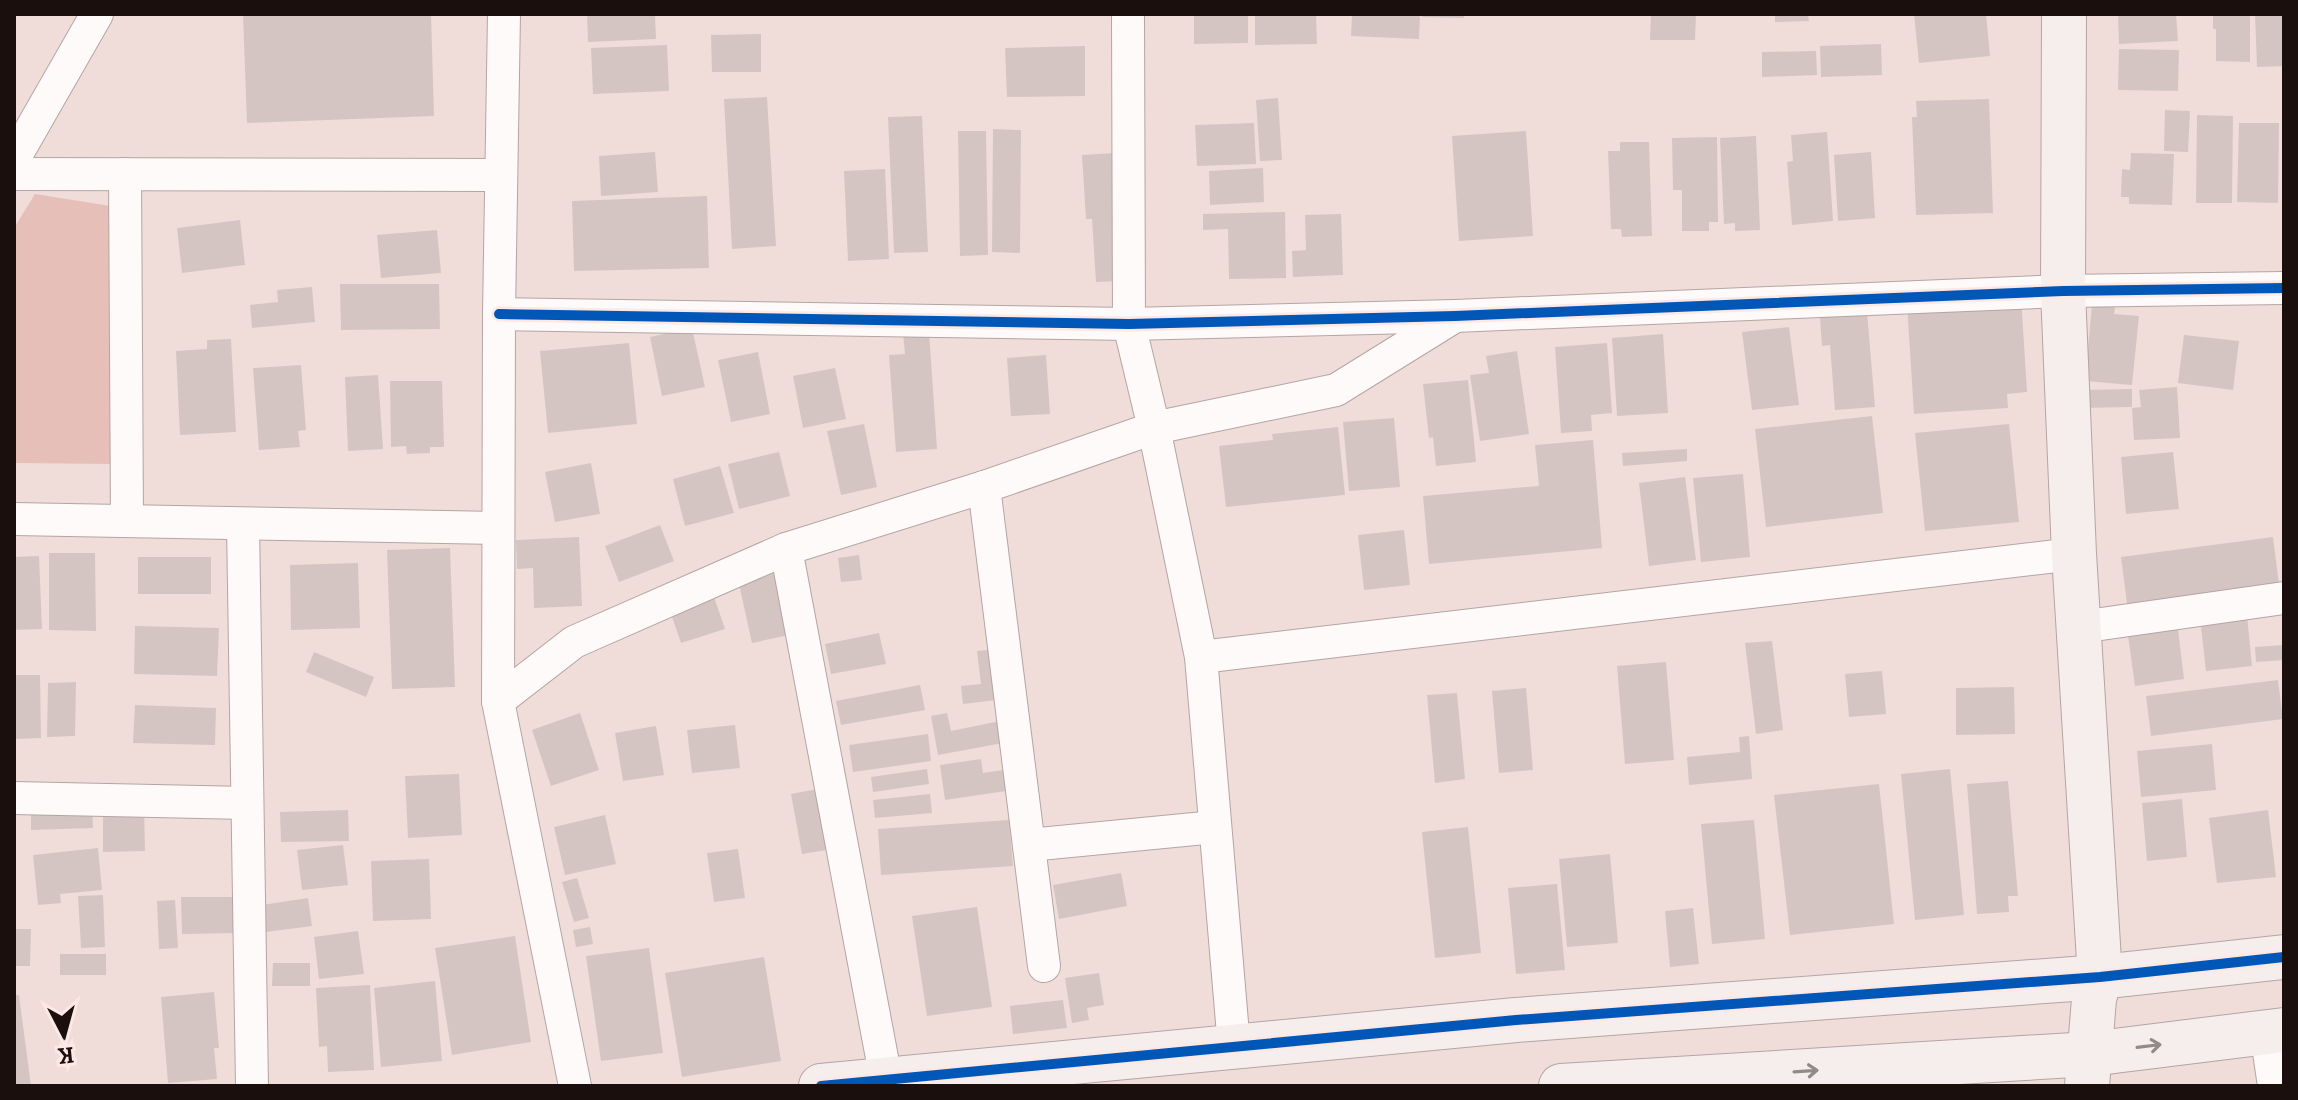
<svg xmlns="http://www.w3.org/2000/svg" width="2298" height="1100" font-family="Bitter,serif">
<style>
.green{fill:#e6bfb8}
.building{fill:#d4c5c3}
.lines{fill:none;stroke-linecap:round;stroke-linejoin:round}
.street-casing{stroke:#b4a5a3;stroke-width:34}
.secondary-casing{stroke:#b4a5a3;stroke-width:46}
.street{stroke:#fdfaf9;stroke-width:32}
.secondary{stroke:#f5eeed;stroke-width:44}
.cycleway-casing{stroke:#fde8e4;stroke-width:15}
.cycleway{stroke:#0057b8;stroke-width:10}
.oneway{stroke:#928a88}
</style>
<rect width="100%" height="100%" fill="#f0ddda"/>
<!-- green -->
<polygon class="green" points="35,194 117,207 113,464 14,463 14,228"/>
<!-- building -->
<g class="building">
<polygon points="243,14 431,14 434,116 247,123"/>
<polygon points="587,14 655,14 656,39 588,42"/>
<polygon points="1194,14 1248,14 1248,43 1194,44"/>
<polygon points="1255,14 1316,14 1317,44 1255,45"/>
<polygon points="1352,14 1420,14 1419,39 1351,36"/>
<polygon points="1422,14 1464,14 1464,18 1422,17"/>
<polygon points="1651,14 1696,14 1695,40 1650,40"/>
<polygon points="1775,14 1808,14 1809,21 1775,22"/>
<polygon points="1914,14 1986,14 1990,56 1919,63"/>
<polygon points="2118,14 2176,14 2178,41 2119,44"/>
<polygon points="2213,14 2250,14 2250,62 2216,61 2216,29 2213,29"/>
<polygon points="2255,14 2284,14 2284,66 2257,67"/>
<polygon points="761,34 761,72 712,72 711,35"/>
<polygon points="1881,44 1882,75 1821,77 1820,46"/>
<polygon points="667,45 669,91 593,94 591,48"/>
<polygon points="1085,46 1085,96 1007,97 1005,48"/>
<polygon points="2119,49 2179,50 2178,91 2118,90"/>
<polygon points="1816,51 1817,75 1762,77 1762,52"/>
<polygon points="767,97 776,246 732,249 724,99"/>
<polygon points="1278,98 1282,160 1260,161 1256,100"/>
<polygon points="1989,99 1993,213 1916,215 1912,117 1917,117 1916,101"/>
<polygon points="2165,110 2190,111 2188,152 2164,151"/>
<polygon points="2197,115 2233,116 2232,203 2196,203"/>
<polygon points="922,116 928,252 894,253 888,117"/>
<polygon points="1254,123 1256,164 1197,166 1195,125"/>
<polygon points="2239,123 2279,123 2278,203 2237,202"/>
<polygon points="993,129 1021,130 1020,253 992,252"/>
<polygon points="958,131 986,131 988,255 960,256"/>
<polygon points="1526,131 1533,236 1459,241 1452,136"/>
<polygon points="1827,132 1833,221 1792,225 1787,162 1793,161 1791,135"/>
<polygon points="1756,136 1760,230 1735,231 1735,223 1724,224 1720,138"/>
<polygon points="1717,137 1718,222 1709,222 1709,231 1682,231 1682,190 1673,190 1672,138"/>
<polygon points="1620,142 1649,142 1652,236 1622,237 1621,229 1611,229 1608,151 1620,151"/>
<polygon points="655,152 658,192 601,196 599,156"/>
<polygon points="1871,152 1875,218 1838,221 1834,155"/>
<polygon points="1115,153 1122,281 1096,282 1092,219 1086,219 1082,155"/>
<polygon points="2131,153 2174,154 2172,205 2129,204 2129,197 2121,197 2122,169 2130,170"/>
<polygon points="1263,168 1264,202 1210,205 1209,171"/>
<polygon points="885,169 889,259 848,261 844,171"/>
<polygon points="707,196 709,268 574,271 572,201"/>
<polygon points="1285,212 1286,278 1229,279 1228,229 1203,230 1203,214"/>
<polygon points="1341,214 1343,275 1293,277 1292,251 1306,250 1305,215"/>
<polygon points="240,220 245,265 182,273 177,228"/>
<polygon points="437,230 441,273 381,278 377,235"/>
<polygon points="340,284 439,284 440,329 341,330"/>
<polygon points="312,287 315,322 252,328 250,305 278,302 277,290"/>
<polygon points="2021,296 2027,392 2007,394 2008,408 1914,414 1907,304"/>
<polygon points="1866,300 1875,407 1835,410 1830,345 1822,346 1819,303"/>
<polygon points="2092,305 2115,307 2114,314 2139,316 2132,385 2085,381"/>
<polygon points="1789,327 1799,405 1752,410 1742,332"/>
<polygon points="692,328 705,387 662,396 650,337"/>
<polygon points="929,331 937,449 896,452 889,355 905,354 903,333"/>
<polygon points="1663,334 1668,413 1617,416 1612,338"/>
<polygon points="2184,335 2239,341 2233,390 2178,383"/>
<polygon points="231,339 236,432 180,435 176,351 207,349 207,340"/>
<polygon points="629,343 637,424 548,433 540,351"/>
<polygon points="1607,343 1612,413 1591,415 1592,431 1561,433 1555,347"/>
<polygon points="1517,351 1529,434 1480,441 1470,375 1489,373 1486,356"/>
<polygon points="758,352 770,414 731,422 718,360"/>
<polygon points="1046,355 1050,414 1011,416 1007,358"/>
<polygon points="301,365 306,430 298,431 300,447 259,450 253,368"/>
<polygon points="835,368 846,419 803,428 793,376"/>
<polygon points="378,375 383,449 348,451 345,377"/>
<polygon points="1468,380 1476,462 1436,466 1433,437 1429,438 1423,384"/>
<polygon points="390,381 442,381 444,447 430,447 430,453 407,454 406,446 391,447"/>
<polygon points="2177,387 2180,438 2134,440 2132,408 2141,407 2139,390"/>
<polygon points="2132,389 2132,407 2082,408 2082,390"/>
<polygon points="1872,416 1883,513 1766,527 1755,429"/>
<polygon points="1394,418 1400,487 1349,491 1343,422"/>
<polygon points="864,424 877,487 841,495 827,431"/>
<polygon points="2009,424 2019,522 1925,531 1915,433"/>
<polygon points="1338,427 1345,495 1226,507 1219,446 1273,440 1272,434"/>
<polygon points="1593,440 1602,548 1429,564 1423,496 1539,486 1535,445"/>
<polygon points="1687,449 1687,461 1623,466 1622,453"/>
<polygon points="779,452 790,496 739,509 728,464"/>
<polygon points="2173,452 2179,509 2126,514 2121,457"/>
<polygon points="591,463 600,514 555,522 545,472"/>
<polygon points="720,466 734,513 685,526 673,479"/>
<polygon points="1743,474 1750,557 1701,562 1693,478"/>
<polygon points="1685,477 1696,560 1649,566 1639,483"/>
<polygon points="660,525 674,561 619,582 605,546"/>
<polygon points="1404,530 1410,585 1364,590 1358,535"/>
<polygon points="579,537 582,606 534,608 533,568 517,569 516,540"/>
<polygon points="2273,537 2280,592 2128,611 2121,557"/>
<polygon points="450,548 455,687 392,689 387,550"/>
<polygon points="49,553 95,553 96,631 49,630"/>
<polygon points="859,555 862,580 841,582 838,558"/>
<polygon points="39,556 42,629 14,630 14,557"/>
<rect x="138" y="557" width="73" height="37"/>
<polygon points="358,563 360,628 291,630 290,565"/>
<polygon points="782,565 798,633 752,643 737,575"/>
<polygon points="713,594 725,629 681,643 669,608"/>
<polygon points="2246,605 2252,666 2206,671 2199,610"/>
<polygon points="2177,621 2184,679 2135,686 2127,628"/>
<polygon points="135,626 219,628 217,676 134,674"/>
<polygon points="879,633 886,664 831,674 825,644"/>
<polygon points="1772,641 1783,730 1756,734 1745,643"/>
<polygon points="2284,645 2284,660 2256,662 2255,647"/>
<polygon points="999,649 1004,699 963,704 961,686 981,684 977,651"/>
<polygon points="314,652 374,677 366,697 306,672"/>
<polygon points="1666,662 1674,760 1625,764 1617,666"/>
<polygon points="1882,671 1886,714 1849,717 1845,674"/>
<polygon points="14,675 40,675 41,738 14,739"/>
<polygon points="2278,680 2283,719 2151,736 2146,696"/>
<polygon points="76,682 75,736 47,737 48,683"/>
<polygon points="920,685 925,710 841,725 836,701"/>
<polygon points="2014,687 2015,734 1956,735 1956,688"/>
<polygon points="1526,688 1533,770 1499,773 1492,691"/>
<polygon points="1457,693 1465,779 1435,783 1427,695"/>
<polygon points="135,705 216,708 215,745 133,743"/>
<polygon points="580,713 599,770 551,786 532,730"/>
<polygon points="947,713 951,731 1010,719 1014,741 938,755 931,716"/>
<polygon points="735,725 740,768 692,773 687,730"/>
<polygon points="656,726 664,775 623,781 615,733"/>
<polygon points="928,734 931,761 853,772 849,745"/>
<polygon points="1749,736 1752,779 1689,785 1687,757 1740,752 1739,737"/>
<polygon points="2212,744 2216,790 2141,797 2137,751"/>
<polygon points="981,759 983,773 1017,768 1020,789 945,800 940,765"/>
<polygon points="927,769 929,784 873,792 871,777"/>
<polygon points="1950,769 1964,915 1915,920 1901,774"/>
<polygon points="459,774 462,835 408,838 405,776"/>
<polygon points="2008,781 2018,896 2008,896 2009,912 1977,914 1967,784"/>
<polygon points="1879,784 1894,924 1790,935 1774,795"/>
<polygon points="828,787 839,848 802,854 791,794"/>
<polygon points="930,794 932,813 875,818 873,800"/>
<polygon points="2182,799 2187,857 2147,861 2142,803"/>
<polygon points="92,805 93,828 31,830 31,807"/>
<polygon points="103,805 144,805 145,851 103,852"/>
<polygon points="348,810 349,841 281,842 280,812"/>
<polygon points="2268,810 2276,877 2217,883 2209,818"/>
<polygon points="605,815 616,864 565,875 554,827"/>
<polygon points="1009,820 1013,866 881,875 878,829"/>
<polygon points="1754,820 1765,939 1712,944 1701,824"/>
<polygon points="1468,827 1481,953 1435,958 1422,832"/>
<polygon points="343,845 348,885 302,890 297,850"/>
<polygon points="98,848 102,890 60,894 61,903 38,905 33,855"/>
<polygon points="738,849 745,898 714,902 707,853"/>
<polygon points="1610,854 1618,943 1567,947 1559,859"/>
<polygon points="429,859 431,919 373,921 371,861"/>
<polygon points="1121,873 1127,906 1059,919 1053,885"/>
<polygon points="577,878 589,918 574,922 562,882"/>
<polygon points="1557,884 1565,970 1516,974 1508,888"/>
<polygon points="103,895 105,947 81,948 78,896"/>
<polygon points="181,897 237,897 238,933 182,934"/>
<polygon points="308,898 312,926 266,932 262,905"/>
<polygon points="175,900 178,948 159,949 157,901"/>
<polygon points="977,907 992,1007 927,1016 912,916"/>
<polygon points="1693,908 1699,964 1670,967 1665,911"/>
<polygon points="590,927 593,944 576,947 573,930"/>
<polygon points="14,929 31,929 30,966 14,966"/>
<polygon points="358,931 364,974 319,979 314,937"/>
<polygon points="515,936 531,1042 452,1055 435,948"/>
<polygon points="649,948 663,1053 601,1061 586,956"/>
<rect x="60" y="954" width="46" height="21"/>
<polygon points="764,957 781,1061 682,1077 665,973"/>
<polygon points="273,963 310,963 310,986 272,986"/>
<polygon points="1099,973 1104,1005 1087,1008 1089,1020 1072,1023 1065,978"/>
<polygon points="435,981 442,1061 381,1067 374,988"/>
<polygon points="370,985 374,1070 328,1072 327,1046 319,1047 316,988"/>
<polygon points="214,992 219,1048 214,1048 217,1079 168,1083 161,997"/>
<polygon points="14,995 19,995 31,1086 14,1086"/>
<polygon points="1063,1000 1067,1028 1013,1034 1010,1006"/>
</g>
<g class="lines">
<!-- street casing -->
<g class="street-casing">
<g id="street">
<polyline points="504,14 499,314 498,701 575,1086"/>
<polyline points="1128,14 1129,324 1154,428 1201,657 1234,1046"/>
<polyline points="14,159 97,14"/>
<polyline points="14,174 501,175"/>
<polyline points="125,174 127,521"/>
<polyline points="499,314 1129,324 1455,316 2063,291 2284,288"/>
<polyline points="984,487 1044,966"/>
<polyline points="14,519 498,528"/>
<polyline points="243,524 252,1086"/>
<polyline points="786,549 886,1079"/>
<polyline points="2080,627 2284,598"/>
<polyline points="1201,657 2074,554"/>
<polyline points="498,701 574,642 786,549 984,487 1154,428 1336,390 1452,318"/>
<polyline points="14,798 247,803"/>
<polyline points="1029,845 1215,827"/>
<polyline points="2266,1032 2274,1086"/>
</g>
</g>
<!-- secondary casing -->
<g class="secondary-casing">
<g id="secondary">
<polyline points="2064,14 2063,291 2074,554 2100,977 2094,999 2087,1086"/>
<polyline points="821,1086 1516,1020 2100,977 2284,957"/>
<polyline points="1561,1086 2090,1054 2284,1030"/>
</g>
</g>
<!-- street -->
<use href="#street" class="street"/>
<!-- secondary -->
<use href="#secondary" class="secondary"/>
<!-- cycleway casing -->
<g class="cycleway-casing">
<g id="cycleway">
<polyline points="499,314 1129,324 1455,316 2063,291 2284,288"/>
<polyline points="821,1086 1516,1020 2100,977 2284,957"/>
</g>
</g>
<!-- cycleway -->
<use href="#cycleway" class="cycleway"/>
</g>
<!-- one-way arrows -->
<defs><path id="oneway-shaft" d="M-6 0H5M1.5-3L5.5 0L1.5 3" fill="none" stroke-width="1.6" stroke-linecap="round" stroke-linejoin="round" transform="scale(2)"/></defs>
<g class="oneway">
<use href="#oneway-shaft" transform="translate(2149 1046) rotate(-7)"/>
<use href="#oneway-shaft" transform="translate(1806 1071) rotate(-4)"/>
</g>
<!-- border -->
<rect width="2298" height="1100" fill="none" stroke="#1a0f0d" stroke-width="32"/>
<!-- north arrow -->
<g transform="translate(64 1036) rotate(174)" stroke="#fde8e4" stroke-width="6" paint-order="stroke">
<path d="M0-6L14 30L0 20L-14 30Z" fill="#1a0f0d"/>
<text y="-12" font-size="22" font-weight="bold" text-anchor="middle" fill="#1a0f0d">K</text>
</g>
</svg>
